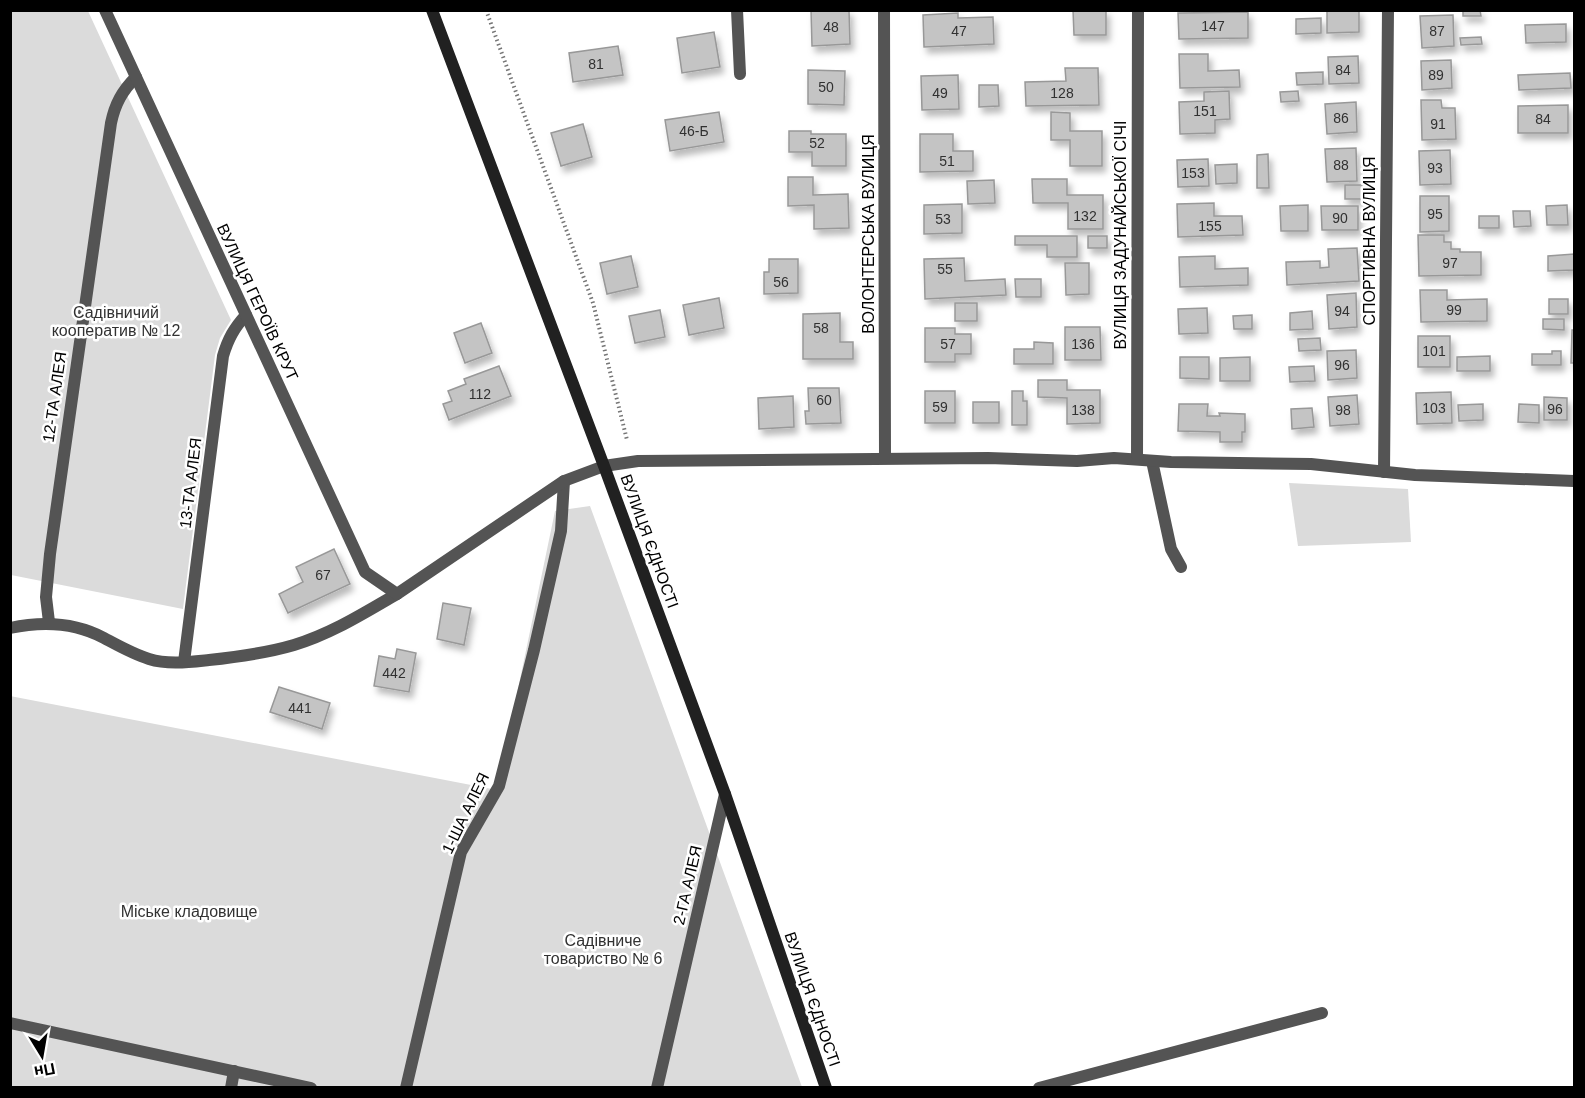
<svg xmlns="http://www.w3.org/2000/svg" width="1585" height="1098" font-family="Helvetica,sans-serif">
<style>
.green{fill:#dbdbdb}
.building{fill:#c4c4c4;stroke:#989898;stroke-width:1.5;filter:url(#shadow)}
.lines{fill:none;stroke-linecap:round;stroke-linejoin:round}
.path{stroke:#767676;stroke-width:4;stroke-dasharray:1.5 3;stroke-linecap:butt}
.lane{stroke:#545454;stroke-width:12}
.street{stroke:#545454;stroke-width:12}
.secondary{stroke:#212121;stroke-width:12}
.labels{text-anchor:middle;stroke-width:5;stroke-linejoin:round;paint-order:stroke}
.number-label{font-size:14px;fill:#313131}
.street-label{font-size:16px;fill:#000;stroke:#fff}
.park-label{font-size:16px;fill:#323232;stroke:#fff}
</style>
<defs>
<filter id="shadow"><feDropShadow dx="3.5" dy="6" stdDeviation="3" flood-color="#0004"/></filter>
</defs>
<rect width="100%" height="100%" fill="#fff"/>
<!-- green -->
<g class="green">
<polygon points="10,11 88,11 231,320 220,338 215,355 183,609 11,575"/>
<polygon points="1289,483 1408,489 1411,542 1298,546"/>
<polygon points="590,506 802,1087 11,1087 10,696 497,790 555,511"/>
</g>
<!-- building -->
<g class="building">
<polygon points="811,10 849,10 850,44 812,46"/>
<polygon points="1073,10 1106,10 1106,35 1074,35"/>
<polygon points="1327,10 1359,10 1359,32 1327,33"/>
<polygon points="1463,10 1480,10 1481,16 1463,16"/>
<polygon points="1248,12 1248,38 1179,39 1178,13"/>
<polygon points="958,13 958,18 993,17 994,44 924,47 923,15"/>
<polygon points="1453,15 1454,46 1422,48 1420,16"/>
<polygon points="1321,18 1321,33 1296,34 1296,19"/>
<polygon points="1566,24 1566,42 1526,43 1525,25"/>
<polygon points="714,32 720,67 682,73 677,38"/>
<polygon points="1481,37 1482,44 1461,45 1460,38"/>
<polygon points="618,46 623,75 573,82 569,53"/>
<polygon points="1179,54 1208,54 1208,71 1239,70 1240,87 1180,88"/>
<polygon points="1358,56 1359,83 1329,84 1328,57"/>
<polygon points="1451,60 1452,88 1422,90 1421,61"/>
<polygon points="1065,68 1098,68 1099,105 1026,106 1025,82 1066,81"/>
<polygon points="808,70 845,71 844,105 808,104"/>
<polygon points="1323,72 1323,84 1297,85 1296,73"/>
<polygon points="1570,73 1571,88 1519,90 1518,75"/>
<polygon points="958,75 959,109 922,110 921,76"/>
<polygon points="979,85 998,85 999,106 979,107"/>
<polygon points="1229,91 1230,119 1215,120 1215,133 1180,134 1179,102 1204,101 1204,92"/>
<polygon points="1298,91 1299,101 1281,102 1280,92"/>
<polygon points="1421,100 1441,100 1442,108 1455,108 1456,139 1422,140"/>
<polygon points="1356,102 1357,132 1327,134 1325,104"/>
<polygon points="1568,105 1568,133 1518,133 1518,106"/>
<polygon points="719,112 724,142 670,151 665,120"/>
<polygon points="1051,112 1070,113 1070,131 1102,131 1102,166 1070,166 1070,140 1051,140"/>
<polygon points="583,124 592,157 561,166 551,133"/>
<polygon points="789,131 811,131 811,134 846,134 846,166 812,166 812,152 789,152"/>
<polygon points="920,134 953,134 953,151 973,151 973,171 920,172"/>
<polygon points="1356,148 1357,181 1327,182 1325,149"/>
<polygon points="1450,150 1451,184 1420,185 1419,151"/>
<polygon points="1268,154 1269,188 1257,188 1257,155"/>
<polygon points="1208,159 1209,186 1178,187 1177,160"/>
<polygon points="1237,164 1237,183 1216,184 1215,165"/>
<polygon points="788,177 813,177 813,195 848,194 849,228 814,229 814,205 788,206"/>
<polygon points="1032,179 1067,179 1067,195 1103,195 1103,229 1068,229 1068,203 1033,203"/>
<polygon points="994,180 995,203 968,204 967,181"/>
<rect x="1345" y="185" width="20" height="14"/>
<polygon points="1420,196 1449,196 1449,231 1420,232"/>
<polygon points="1214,203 1214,216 1242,216 1243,235 1178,237 1177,204"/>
<polygon points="962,204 962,233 924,234 924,205"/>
<polygon points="1308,205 1308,231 1281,231 1280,206"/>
<polygon points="1567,205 1568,225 1547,225 1546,206"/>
<polygon points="1321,206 1358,206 1358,230 1322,230"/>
<polygon points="1513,211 1530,211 1531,226 1514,227"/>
<rect x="1479" y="216" width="20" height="12"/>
<polygon points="1418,235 1444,235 1444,242 1451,242 1451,249 1460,249 1460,252 1481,252 1481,275 1419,276"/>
<polygon points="1015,236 1077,236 1077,257 1047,257 1047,245 1015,245"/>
<rect x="1088" y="236" width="19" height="12"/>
<polygon points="1357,248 1359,281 1287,285 1286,262 1320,261 1320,268 1329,267 1328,249"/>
<polygon points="1574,254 1574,270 1548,271 1548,256"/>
<polygon points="631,256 638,287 607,294 600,263"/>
<polygon points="1215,256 1215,269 1248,268 1248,285 1180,287 1179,257"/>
<polygon points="964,258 965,281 1005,279 1006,295 925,299 924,259"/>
<polygon points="769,259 798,259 798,293 764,294 764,272 769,272"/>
<polygon points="1065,263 1089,263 1089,294 1066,295"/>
<polygon points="1015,279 1041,279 1041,297 1016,297"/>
<polygon points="1420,290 1447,290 1447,300 1487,299 1487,321 1421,322"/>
<polygon points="1356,293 1357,327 1329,329 1327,295"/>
<polygon points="719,298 724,328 689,335 683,305"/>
<rect x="1549" y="299" width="19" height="15"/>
<rect x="955" y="303" width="22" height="18"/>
<polygon points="1207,308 1208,333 1179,334 1178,309"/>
<polygon points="660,310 665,337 635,343 629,316"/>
<polygon points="1312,311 1313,329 1290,330 1290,313"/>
<polygon points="840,313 840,342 853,342 853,359 803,359 803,314"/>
<polygon points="1252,315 1252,329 1234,329 1233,316"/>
<polygon points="1543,319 1564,319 1564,330 1543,329"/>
<polygon points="481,323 492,353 465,363 454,333"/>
<polygon points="1065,327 1100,327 1101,360 1065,360"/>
<polygon points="925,328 955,328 955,334 971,334 971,354 955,354 955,362 925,362"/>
<polygon points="1572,330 1574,330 1574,363 1571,363"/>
<rect x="1418" y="336" width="32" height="31"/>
<polygon points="1320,338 1321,350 1299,351 1298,339"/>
<polygon points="1034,342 1053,343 1053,364 1014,364 1014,349 1034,349"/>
<polygon points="1356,350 1357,378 1328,380 1327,351"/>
<polygon points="1552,351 1561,351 1561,365 1532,365 1532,354 1552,354"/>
<polygon points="1490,356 1490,371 1457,371 1457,357"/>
<polygon points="1180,357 1209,357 1209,379 1180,378"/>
<polygon points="1250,357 1250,381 1220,381 1220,358"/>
<polygon points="499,366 511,396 449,420 443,404 452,401 448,391 466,384 464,379"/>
<polygon points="1314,366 1315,381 1290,382 1289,367"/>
<polygon points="1038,380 1067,380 1067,390 1100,390 1100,423 1067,424 1067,398 1038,397"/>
<polygon points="808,388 839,388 841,423 806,424 805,411 809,411"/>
<rect x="925" y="391" width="30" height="32"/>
<polygon points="1012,391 1023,391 1023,401 1027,401 1027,425 1012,425"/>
<polygon points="1451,392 1452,423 1417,424 1416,393"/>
<polygon points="1357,395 1359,424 1330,426 1328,397"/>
<polygon points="793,396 794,427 759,429 758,398"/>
<polygon points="1544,397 1567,398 1567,420 1544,420"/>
<rect x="973" y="402" width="26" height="21"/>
<polygon points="1179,404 1208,404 1207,416 1220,416 1219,413 1245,414 1245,432 1242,432 1242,442 1220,442 1220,432 1178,431"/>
<polygon points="1483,404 1483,420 1459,421 1458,405"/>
<polygon points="1519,404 1539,405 1539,423 1518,422"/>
<polygon points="1312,408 1314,427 1292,429 1291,409"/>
<polygon points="334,549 350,584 288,613 279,594 303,582 296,567"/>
<polygon points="443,603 471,608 464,645 437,639"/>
<polygon points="397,649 416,653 409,692 374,686 379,656 395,659"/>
<polygon points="279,687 330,703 322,729 270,712"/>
</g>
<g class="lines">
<!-- path -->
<polyline class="path" points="486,10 593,303 627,440"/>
<!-- lane -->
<g class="lane">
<polyline points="1152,461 1171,549 1181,567"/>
<path d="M49 622 46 597 50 554 111 123C115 104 122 91 136 77"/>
<path d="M10 628C43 621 74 622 104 638 119 646 133 654 149 659 168 665 190 662 209 660 237 657 267 653 294 645 331 634 364 613 397 594"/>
<path d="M184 662 223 356C228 339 234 328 246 315"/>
<polyline points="10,1023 311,1088"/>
<polyline points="231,1088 234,1071"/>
<polyline points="406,1088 461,852 499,786 534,650 561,531 564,481"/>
<polyline points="657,1088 725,794"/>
<polyline points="1039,1088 1322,1013"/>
</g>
<!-- street -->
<g class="street">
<polyline points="105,10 365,572 397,594 564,481 604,466 638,461 988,458 1077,461 1114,458 1171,462 1311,464 1415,475 1574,481"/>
<polyline points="737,10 740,74"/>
<polyline points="884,10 885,458"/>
<polyline points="1137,459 1138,10"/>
<polyline points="1384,472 1388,10"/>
</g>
<!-- secondary -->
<polyline class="secondary" points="432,10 604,466 725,794 826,1088"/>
</g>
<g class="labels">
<!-- number labels -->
<g class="number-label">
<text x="1213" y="31">147</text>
<text x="831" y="32">48</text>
<text x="959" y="36">47</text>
<text x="1437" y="36">87</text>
<text x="596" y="69">81</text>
<text x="1343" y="75">84</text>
<text x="1436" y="80">89</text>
<text x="826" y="92">50</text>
<text x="940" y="98">49</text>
<text x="1062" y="98">128</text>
<text x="1205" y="116">151</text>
<text x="1341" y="123">86</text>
<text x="1543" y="124">84</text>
<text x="1438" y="129">91</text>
<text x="694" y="136">46-Б</text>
<text x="817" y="148">52</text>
<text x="947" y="166">51</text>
<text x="1341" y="170">88</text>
<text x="1435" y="173">93</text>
<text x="1193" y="178">153</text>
<text x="1435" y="219">95</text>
<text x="1085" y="221">132</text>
<text x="1340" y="223">90</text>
<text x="943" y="224">53</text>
<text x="1210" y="231">155</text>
<text x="1450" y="268">97</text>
<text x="945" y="274">55</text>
<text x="781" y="287">56</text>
<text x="1454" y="315">99</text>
<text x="1342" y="316">94</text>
<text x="821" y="333">58</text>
<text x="948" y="349">57</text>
<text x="1083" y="349">136</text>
<text x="1434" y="356">101</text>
<text x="1342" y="370">96</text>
<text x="480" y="399">112</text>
<text x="824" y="405">60</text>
<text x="940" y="412">59</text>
<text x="1434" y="413">103</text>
<text x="1555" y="414">96</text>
<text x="1083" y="415">138</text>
<text x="1343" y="415">98</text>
<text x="323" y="580">67</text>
<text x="394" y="678">442</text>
<text x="300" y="713">441</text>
</g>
<!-- street labels -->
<g class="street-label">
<text transform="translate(868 234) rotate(-90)" y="6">ВОЛОНТЕРСЬКА ВУЛИЦЯ</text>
<text transform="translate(1120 235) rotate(-90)" y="6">ВУЛИЦЯ ЗАДУНАЙСЬКОЇ СІЧІ</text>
<text transform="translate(1369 241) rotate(-90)" y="6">СПОРТИВНА ВУЛИЦЯ</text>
<text transform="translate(258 302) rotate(65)" y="6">ВУЛИЦЯ ГЕРОЇВ КРУТ</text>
<text transform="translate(54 397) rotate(-82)" y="6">12-ТА АЛЕЯ</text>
<text transform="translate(190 483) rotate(-83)" y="6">13-ТА АЛЕЯ</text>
<text transform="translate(650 541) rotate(70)" y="6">ВУЛИЦЯ ЄДНОСТІ</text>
<text transform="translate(465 813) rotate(-64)" y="6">1-ША АЛЕЯ</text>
<text transform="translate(687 885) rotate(-77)" y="6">2-ГА АЛЕЯ</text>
<text transform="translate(813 999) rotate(71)" y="6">ВУЛИЦЯ ЄДНОСТІ</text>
</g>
<!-- park labels -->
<g class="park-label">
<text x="116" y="318">Садівничий<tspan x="116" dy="18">кооператив № 12</tspan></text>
<text x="189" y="917">Міське кладовище</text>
<text x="603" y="946">Садівниче<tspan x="603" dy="18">товариство № 6</tspan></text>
</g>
</g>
<!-- border -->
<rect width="1585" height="1098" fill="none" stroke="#000000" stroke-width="24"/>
<!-- north arrow -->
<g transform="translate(42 1056) rotate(169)" stroke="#ffffff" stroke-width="4.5" paint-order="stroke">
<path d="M0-4.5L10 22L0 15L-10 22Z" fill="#000000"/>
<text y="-9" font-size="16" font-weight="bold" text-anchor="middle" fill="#000000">Пн</text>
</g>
</svg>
